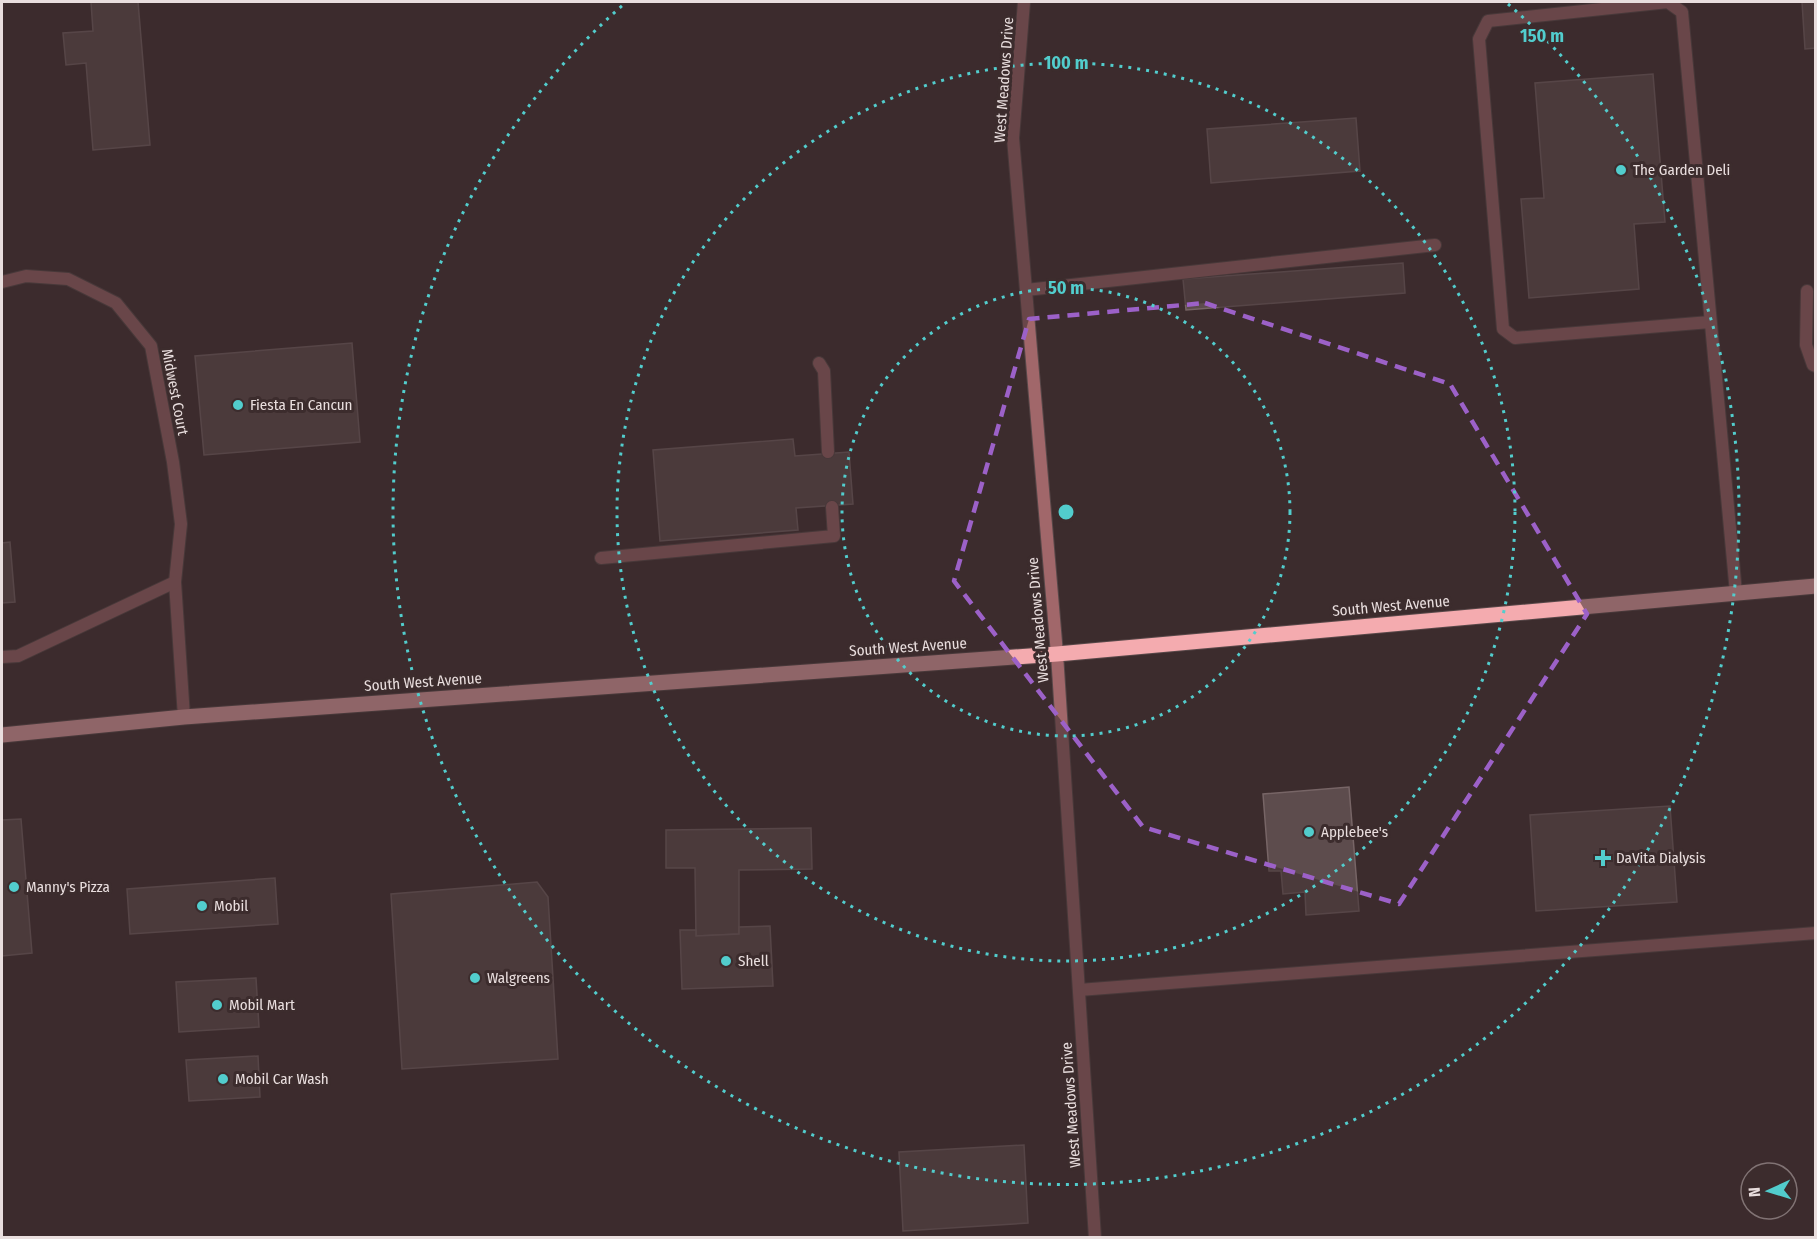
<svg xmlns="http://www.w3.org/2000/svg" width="1817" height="1239" font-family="'Fira Sans Condensed',sans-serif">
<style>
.building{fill:#5d4c4d;stroke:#776566;stroke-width:1.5}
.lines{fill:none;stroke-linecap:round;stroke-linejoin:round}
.lane-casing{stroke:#584849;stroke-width:14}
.street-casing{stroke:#584849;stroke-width:14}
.primary-casing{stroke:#584849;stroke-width:17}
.lane{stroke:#a1676a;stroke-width:12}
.street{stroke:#a1676a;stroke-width:12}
.primary{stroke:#f4abaf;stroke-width:15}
.marked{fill:none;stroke:#9c61c8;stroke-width:4.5;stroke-dasharray:12 8;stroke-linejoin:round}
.ring{fill:none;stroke:#52cdcd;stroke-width:3;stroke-dasharray:3 6}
.poi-dot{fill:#52cdcd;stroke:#3c2c2d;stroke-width:2}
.labels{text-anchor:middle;stroke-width:6;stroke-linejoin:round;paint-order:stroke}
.street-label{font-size:15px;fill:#e9dede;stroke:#3c2c2d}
.poi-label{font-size:15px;fill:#e9dede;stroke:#3c2c2d;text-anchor:start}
.centre{fill:#52cdcd;stroke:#3c2c2d;stroke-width:3}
.ring-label{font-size:18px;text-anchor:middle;font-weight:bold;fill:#52cdcd;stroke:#3c2c2d;stroke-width:6;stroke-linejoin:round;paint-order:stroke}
</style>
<rect width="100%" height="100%" fill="#3c2c2d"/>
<!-- building -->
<g class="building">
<polygon points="91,2 138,2 150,145 93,150 86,63 66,65 63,33 93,31"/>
<polygon points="1802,2 1816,2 1816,48 1805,49"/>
<polygon points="1653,74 1665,222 1634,224 1639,289 1529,298 1521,199 1544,198 1535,83"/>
<polygon points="1356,118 1360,171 1211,183 1207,129"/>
<polygon points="1403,263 1405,293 1186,310 1183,279"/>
<polygon points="352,343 360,442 204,455 195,356"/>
<polygon points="793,439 795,456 849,452 853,504 796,508 798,530 660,541 653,450"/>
<polygon points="10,542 15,602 2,603 2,543"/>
<polygon points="1349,787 1359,911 1306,915 1305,892 1283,894 1281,871 1269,871 1263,794"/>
<polygon points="1670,806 1677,902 1536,911 1530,815"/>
<polygon points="21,819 32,953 2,956 2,820"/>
<polygon points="811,828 812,869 739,870 739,934 696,936 695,868 666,868 666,830"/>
<polygon points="275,878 278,924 130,934 127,889"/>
<polygon points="537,882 548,897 558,1059 402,1069 391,894"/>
<polygon points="770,926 773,986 682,989 680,930 696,930 696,936 739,934 739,927"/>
<polygon points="256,978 259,1027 179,1032 176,982"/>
<polygon points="258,1056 260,1097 189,1101 186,1060"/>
<polygon points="1024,1145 1028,1223 903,1231 899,1152"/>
</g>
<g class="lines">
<!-- lane casing -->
<g class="lane-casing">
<g id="lane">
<polyline points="1026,290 1435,245"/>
<polyline points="1807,291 1806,345 1813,365 1816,366"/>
<polyline points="1710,322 1515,338 1503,329 1479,39 1488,21 1668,2 1682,12 1736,593"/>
<polyline points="819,363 824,371 828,452"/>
<polyline points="601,558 834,536 832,507"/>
<polyline points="1079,990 1816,933"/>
</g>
</g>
<!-- street casing -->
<g class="street-casing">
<g id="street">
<polyline points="1024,2 1013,138 1057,654 1095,1238"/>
<polyline points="2,282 26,276 68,279 116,303 151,346 173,462 181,524 175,582 184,717"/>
<polyline points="2,657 18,656 175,582"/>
</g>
</g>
<!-- primary casing -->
<g class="primary-casing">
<polyline id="primary" points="2,735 184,717 1057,654 1816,586"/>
</g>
<!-- lane -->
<use href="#lane" class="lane"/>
<!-- street -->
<use href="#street" class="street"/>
<!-- primary -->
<use href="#primary" class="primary"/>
</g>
<!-- marked area -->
<path d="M0 0H1817V1239H0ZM1205 303 1450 384 1587 614 1399 904 1143 827 954 581 1029 319Z" fill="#3c2c2d" fill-opacity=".55" fill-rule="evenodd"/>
<path class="marked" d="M1205 303 1450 384 1587 614 1399 904 1143 827 954 581 1029 319Z"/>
<!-- distance rings -->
<g class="ring">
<circle cx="1066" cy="512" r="224"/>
<circle cx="1066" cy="512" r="449"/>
<path d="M1508 4A673 673 0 1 1 624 4"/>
</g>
<!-- markers -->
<g class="poi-dot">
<circle cx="1621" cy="170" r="6"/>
<circle cx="238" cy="405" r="6"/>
<circle cx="1309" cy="832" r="6"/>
<path d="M1600 849h6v6h6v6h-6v6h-6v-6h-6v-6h6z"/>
<circle cx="14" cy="887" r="6"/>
<circle cx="202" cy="906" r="6"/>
<circle cx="726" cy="961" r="6"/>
<circle cx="475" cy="978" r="6"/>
<circle cx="217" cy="1005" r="6"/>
<circle cx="223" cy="1079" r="6"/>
</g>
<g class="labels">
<!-- street labels -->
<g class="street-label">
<text transform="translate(1004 80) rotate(-86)" y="5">West Meadows Drive</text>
<text transform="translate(175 392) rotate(79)" y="5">Midwest Court</text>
<text transform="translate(1391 606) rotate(-5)" y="5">South West Avenue</text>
<text transform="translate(1038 620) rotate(-95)" y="5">West Meadows Drive</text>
<text transform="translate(908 647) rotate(-4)" y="5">South West Avenue</text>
<text transform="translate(423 682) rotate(-4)" y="5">South West Avenue</text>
<text transform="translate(1071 1105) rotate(-94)" y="5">West Meadows Drive</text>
</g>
<!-- poi labels -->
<g class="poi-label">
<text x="1633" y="175">The Garden Deli</text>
<text x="250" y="410">Fiesta En Cancun</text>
<text x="1321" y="837">Applebee's</text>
<text x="1616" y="863">DaVita Dialysis</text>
<text x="26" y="892">Manny's Pizza</text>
<text x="214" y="911">Mobil</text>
<text x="738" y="966">Shell</text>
<text x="487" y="983">Walgreens</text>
<text x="229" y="1010">Mobil Mart</text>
<text x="235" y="1084">Mobil Car Wash</text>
</g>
</g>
<circle cx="1066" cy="512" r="9" class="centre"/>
<g class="ring-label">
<text x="1542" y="42">150 m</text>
<text x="1066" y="69">100 m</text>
<text x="1066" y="294">50 m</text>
</g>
<!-- border -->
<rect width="1817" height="1239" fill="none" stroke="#e9dede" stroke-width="6"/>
<!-- north arrow -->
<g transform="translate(1769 1191) rotate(266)"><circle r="28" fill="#3c2c2d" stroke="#817374" stroke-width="1.5"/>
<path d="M0-4.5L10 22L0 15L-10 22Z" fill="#52cdcd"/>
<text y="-9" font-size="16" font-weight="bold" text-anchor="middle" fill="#e9dede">N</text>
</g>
</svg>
